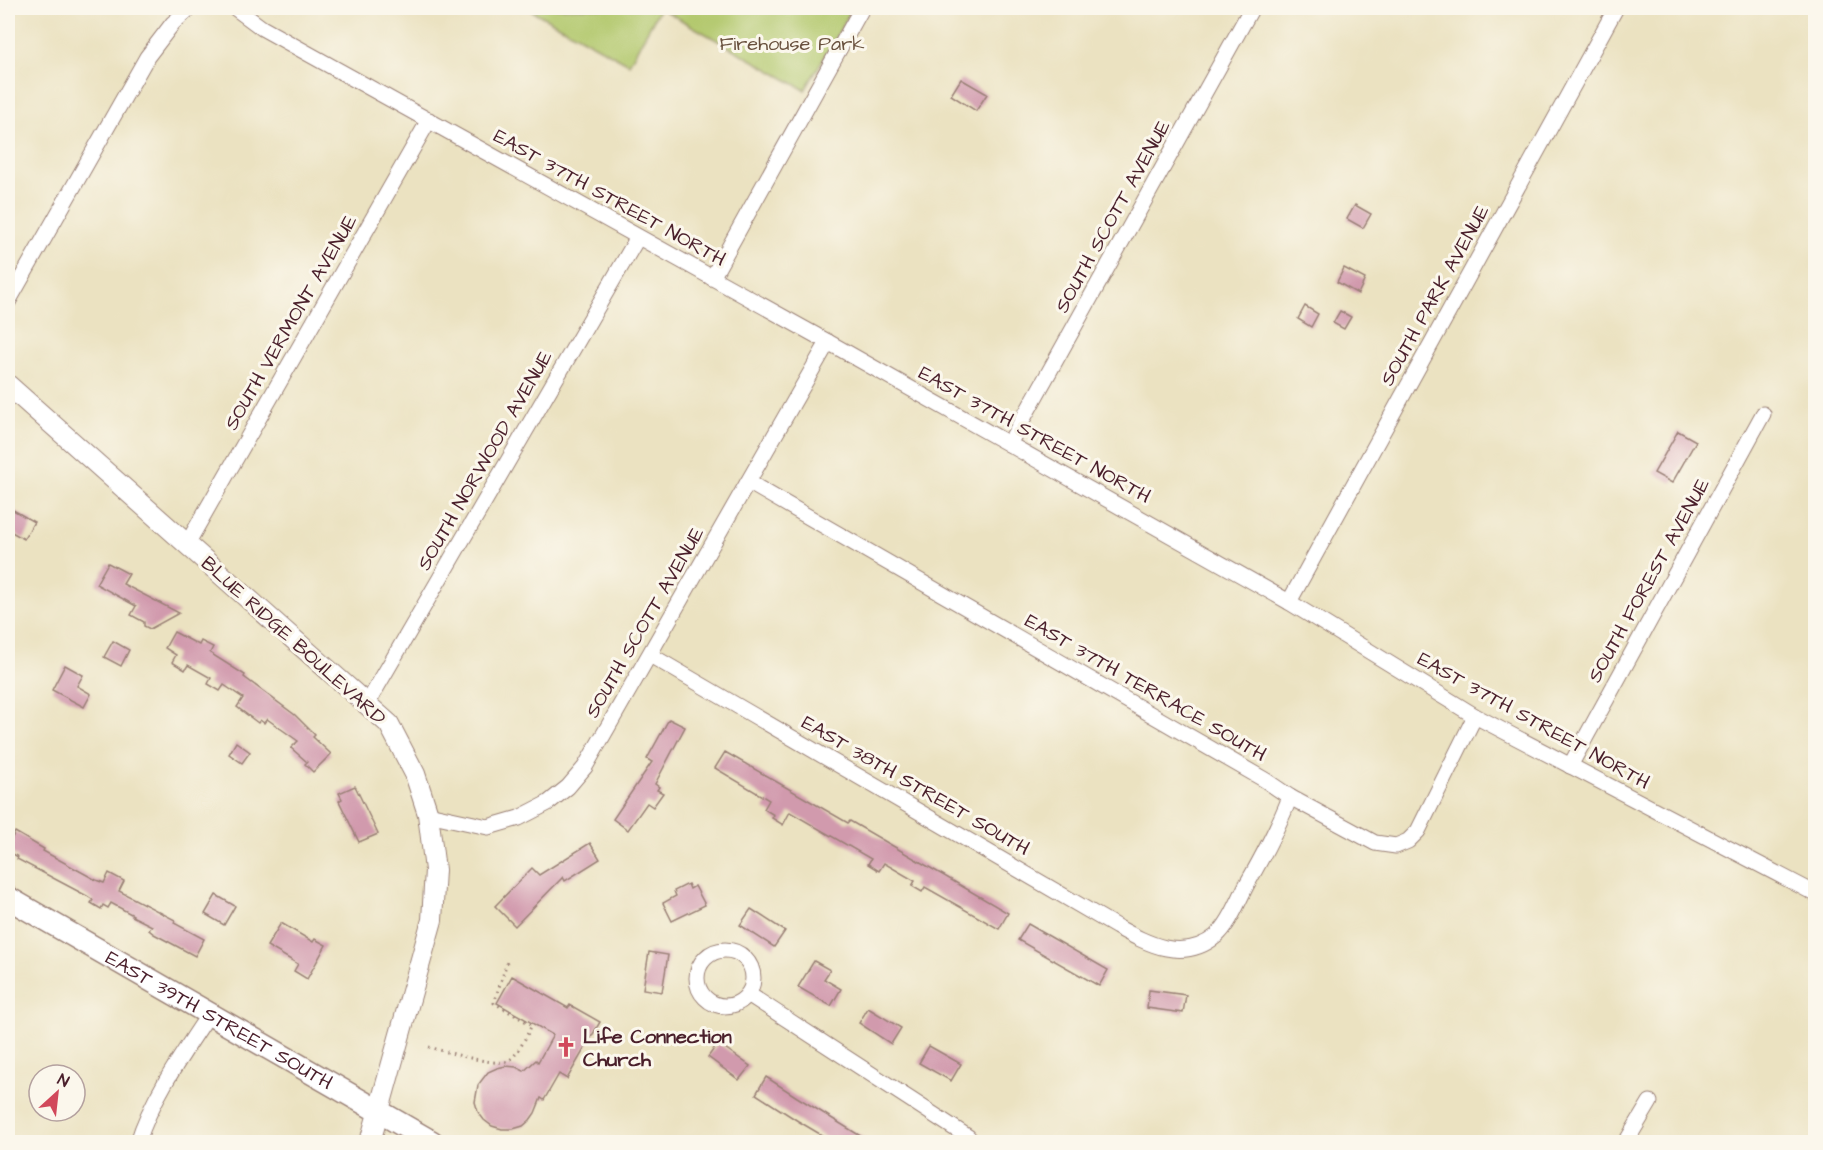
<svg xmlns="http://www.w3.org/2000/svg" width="1823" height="1150" font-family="'Architects Daughter',sans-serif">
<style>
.green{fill:#b1c76b;stroke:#7e734b;stroke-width:1.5}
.building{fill:#d19aad}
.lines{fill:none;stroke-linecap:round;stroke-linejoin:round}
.minor-casing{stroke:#9a8076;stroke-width:17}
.tertiary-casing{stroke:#9a8076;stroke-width:22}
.secondary-casing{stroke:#9a8076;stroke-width:25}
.path{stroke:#9a8076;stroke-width:3;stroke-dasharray:1.5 4.5;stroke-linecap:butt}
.minor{stroke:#fff;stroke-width:15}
.tertiary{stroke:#fff;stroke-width:20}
.secondary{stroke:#fff;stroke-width:22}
.labels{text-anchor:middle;stroke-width:6;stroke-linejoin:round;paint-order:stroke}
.park-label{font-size:20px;fill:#69513e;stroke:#fbf7ec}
.street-label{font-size:20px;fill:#4a1f2b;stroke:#fbf7ec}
.poi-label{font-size:20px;font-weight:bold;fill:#4a1f2b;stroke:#fbf7ec;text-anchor:start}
</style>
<rect width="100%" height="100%" fill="#fbf7ec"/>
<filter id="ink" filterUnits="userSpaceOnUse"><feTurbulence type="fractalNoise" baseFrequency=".0167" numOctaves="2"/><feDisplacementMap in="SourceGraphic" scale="12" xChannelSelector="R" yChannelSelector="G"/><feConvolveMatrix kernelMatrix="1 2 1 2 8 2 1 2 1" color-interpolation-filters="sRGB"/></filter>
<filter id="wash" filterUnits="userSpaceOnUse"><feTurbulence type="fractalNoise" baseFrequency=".008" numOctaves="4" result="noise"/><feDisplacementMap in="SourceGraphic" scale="24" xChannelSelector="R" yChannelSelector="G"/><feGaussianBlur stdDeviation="1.35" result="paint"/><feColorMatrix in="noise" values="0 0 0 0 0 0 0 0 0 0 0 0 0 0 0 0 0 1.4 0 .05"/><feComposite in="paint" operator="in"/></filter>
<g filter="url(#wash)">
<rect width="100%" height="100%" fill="#ebe2c1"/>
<!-- green -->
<polygon class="green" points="527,8 853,8 805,90 660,8 629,64"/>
<g id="blocks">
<!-- building -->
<g class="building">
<polygon points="961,79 987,94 976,111 951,95"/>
<polygon points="1355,205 1371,214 1363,228 1347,219"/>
<polygon points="1344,268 1365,279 1358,294 1337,282"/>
<polygon points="1305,306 1318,314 1311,327 1298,319"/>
<polygon points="1340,311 1351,317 1344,329 1333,323"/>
<polygon points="1678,431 1696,441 1672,483 1654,473"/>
<polygon points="8,507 34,522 24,539 8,530"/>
<polygon points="108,563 129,574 123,584 179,613 150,629 144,626 144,622 131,615 136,606 96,584"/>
<polygon points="174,632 199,645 201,641 213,647 210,653 245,675 244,677 295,715 315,735 313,737 331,754 313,772 305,764 307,762 291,748 298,741 267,719 264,723 260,720 258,723 237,707 243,698 224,685 220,691 208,684 211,678 188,665 185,670 172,662 176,655 165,648"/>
<polygon points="113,641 129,650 121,666 104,657"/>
<polygon points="65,665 83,675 77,686 91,694 84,707 52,690"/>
<polygon points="669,719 685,727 655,784 659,787 657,790 663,793 653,807 647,803 628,830 613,819 652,762 647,759"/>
<polygon points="236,742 250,752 242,763 229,754"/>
<polygon points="725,752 848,823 850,821 1008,913 999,929 925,887 922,892 912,886 915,881 884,863 879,871 868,864 871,859 790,812 783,825 772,818 774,815 764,809 769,800 715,768"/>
<polygon points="355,786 378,834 359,842 339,801 342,799 339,793"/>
<polygon points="15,832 44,849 43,851 96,880 104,883 109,873 124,881 119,891 175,920 174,923 204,939 195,956 154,934 149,930 152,926 132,916 133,915 111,903 108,908 103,905 101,909 91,903 93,900 87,896 17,859 18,857 8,851 8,846"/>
<polygon points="590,843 600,859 565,881 563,877 515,926 495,906 532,868 539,875"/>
<polygon points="688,884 690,889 695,886 705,905 672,921 663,903 676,896 674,891"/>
<polygon points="216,895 235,906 224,925 205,914"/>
<polygon points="751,909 785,931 774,947 740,925"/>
<polygon points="281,923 313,942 315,939 326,945 307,979 294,971 298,964 267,946"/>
<polygon points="1028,924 1108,970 1099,986 1018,940"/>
<polygon points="649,952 668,955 662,992 643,989"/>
<polygon points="814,961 830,970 824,979 841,989 831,1006 798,987"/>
<polygon points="512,976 568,1008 570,1005 600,1022 567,1079 559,1074 544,1100 541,1098 535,1113 530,1120 523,1126 513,1129 502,1129 492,1126 484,1120 478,1112 475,1102 478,1085 488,1072 497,1068 506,1066 516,1067 524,1071 536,1060 538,1062 553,1035 497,1003"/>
<polygon points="1149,990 1186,995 1183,1013 1147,1008"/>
<polygon points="868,1008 901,1028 891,1044 859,1023"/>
<polygon points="718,1043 750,1066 739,1080 708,1057"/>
<polygon points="929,1046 961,1064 951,1081 919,1063"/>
<polygon points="766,1077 797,1097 872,1143 835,1143 798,1121 756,1094"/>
</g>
</g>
</g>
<g filter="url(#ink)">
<use href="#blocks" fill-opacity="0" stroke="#9a8076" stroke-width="1.5"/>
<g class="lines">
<!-- minor casing -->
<g class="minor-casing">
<g id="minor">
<polyline points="235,8 262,28 828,342 1289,602 1475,716 1816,894"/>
<polyline points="712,278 862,8"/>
<polyline points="8,302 147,57 173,23 190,8"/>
<polyline points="1009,444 1250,11 1250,8"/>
<polyline points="748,482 1265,780 1290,797 1375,843 1396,846 1408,841 1418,831 1475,716"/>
<polyline points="187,544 429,120"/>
<polyline points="1289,602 1616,8"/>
<path d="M650 655 1117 927C1148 944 1183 963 1216 936 1230 924 1238 901 1247 884 1263 856 1278 828 1290 797"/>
<polyline points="367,704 638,237"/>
<polyline points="1570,766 1763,414"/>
<polyline points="428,814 488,827 519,818 548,803 568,787 585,767 828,342"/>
<circle cx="725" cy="978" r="28"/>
<polyline points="748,994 968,1137 972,1142"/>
<path d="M138 1142C151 1099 184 1052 209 1014"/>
<polyline points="1626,1142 1650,1102"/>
</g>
</g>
<!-- tertiary casing -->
<g class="tertiary-casing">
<polyline id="tertiary" points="8,385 389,724 415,774 428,814 435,870 432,920 370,1142"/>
</g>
<!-- secondary casing -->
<g class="secondary-casing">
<g id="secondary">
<path id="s1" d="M8 898 432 1142"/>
</g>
</g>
<!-- path -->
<path class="path" d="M429 1047C444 1051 495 1067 508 1061 518 1056 527 1034 532 1025L494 1003 508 959"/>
<!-- minor -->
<use href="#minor" class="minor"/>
<!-- tertiary -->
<use href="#tertiary" class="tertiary"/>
<!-- secondary -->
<use href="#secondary" class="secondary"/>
</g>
</g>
<!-- icons -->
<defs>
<g id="church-bare" transform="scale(1.62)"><path d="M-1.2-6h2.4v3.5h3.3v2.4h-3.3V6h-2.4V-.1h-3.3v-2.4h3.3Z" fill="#d1495b" stroke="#fbf7ec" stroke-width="2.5" paint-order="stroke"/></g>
</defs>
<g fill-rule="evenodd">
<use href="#church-bare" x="566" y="1047"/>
</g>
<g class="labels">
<!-- park labels -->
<g class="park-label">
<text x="792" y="50">Firehouse Park</text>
</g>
<!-- street labels -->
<g class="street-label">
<text transform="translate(610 197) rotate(29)" y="7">EAST 37TH STREET NORTH</text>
<text transform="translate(1112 216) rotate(-61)" y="7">SOUTH SCOTT AVENUE</text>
<text transform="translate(1434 295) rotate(-61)" y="7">SOUTH PARK AVENUE</text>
<text transform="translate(290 322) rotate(-60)" y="7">SOUTH VERMONT AVENUE</text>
<text transform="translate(1035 434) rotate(29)" y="7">EAST 37TH STREET NORTH</text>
<text transform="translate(484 460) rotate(-60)" y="7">SOUTH NORWOOD AVENUE</text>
<text transform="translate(1648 580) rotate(-61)" y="7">SOUTH FOREST AVENUE</text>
<text transform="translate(644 622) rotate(-60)" y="7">SOUTH SCOTT AVENUE</text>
<text transform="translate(294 640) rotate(42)" y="7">BLUE RIDGE BOULEVARD</text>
<text transform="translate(1146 687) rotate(30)" y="7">EAST 37TH TERRACE SOUTH</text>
<text transform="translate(1534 720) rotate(29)" y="7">EAST 37TH STREET NORTH</text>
<text transform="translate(916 785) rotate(30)" y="7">EAST 38TH STREET SOUTH</text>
<text dy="7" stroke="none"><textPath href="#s1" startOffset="244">EAST 39TH STREET SOUTH</textPath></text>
</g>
<!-- poi labels -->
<g class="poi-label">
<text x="583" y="1043">Life Connection<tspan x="583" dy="23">Church</tspan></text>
</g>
</g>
<!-- margin -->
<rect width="1823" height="1150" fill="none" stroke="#fbf7ec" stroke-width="30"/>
<!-- north arrow -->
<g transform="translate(57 1093) rotate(27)"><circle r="28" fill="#fbf7ec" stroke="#b4a19f" stroke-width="1.5"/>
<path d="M0-4.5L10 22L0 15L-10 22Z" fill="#d1495b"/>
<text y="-9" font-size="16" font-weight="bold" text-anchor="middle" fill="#4a1f2b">N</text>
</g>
</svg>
